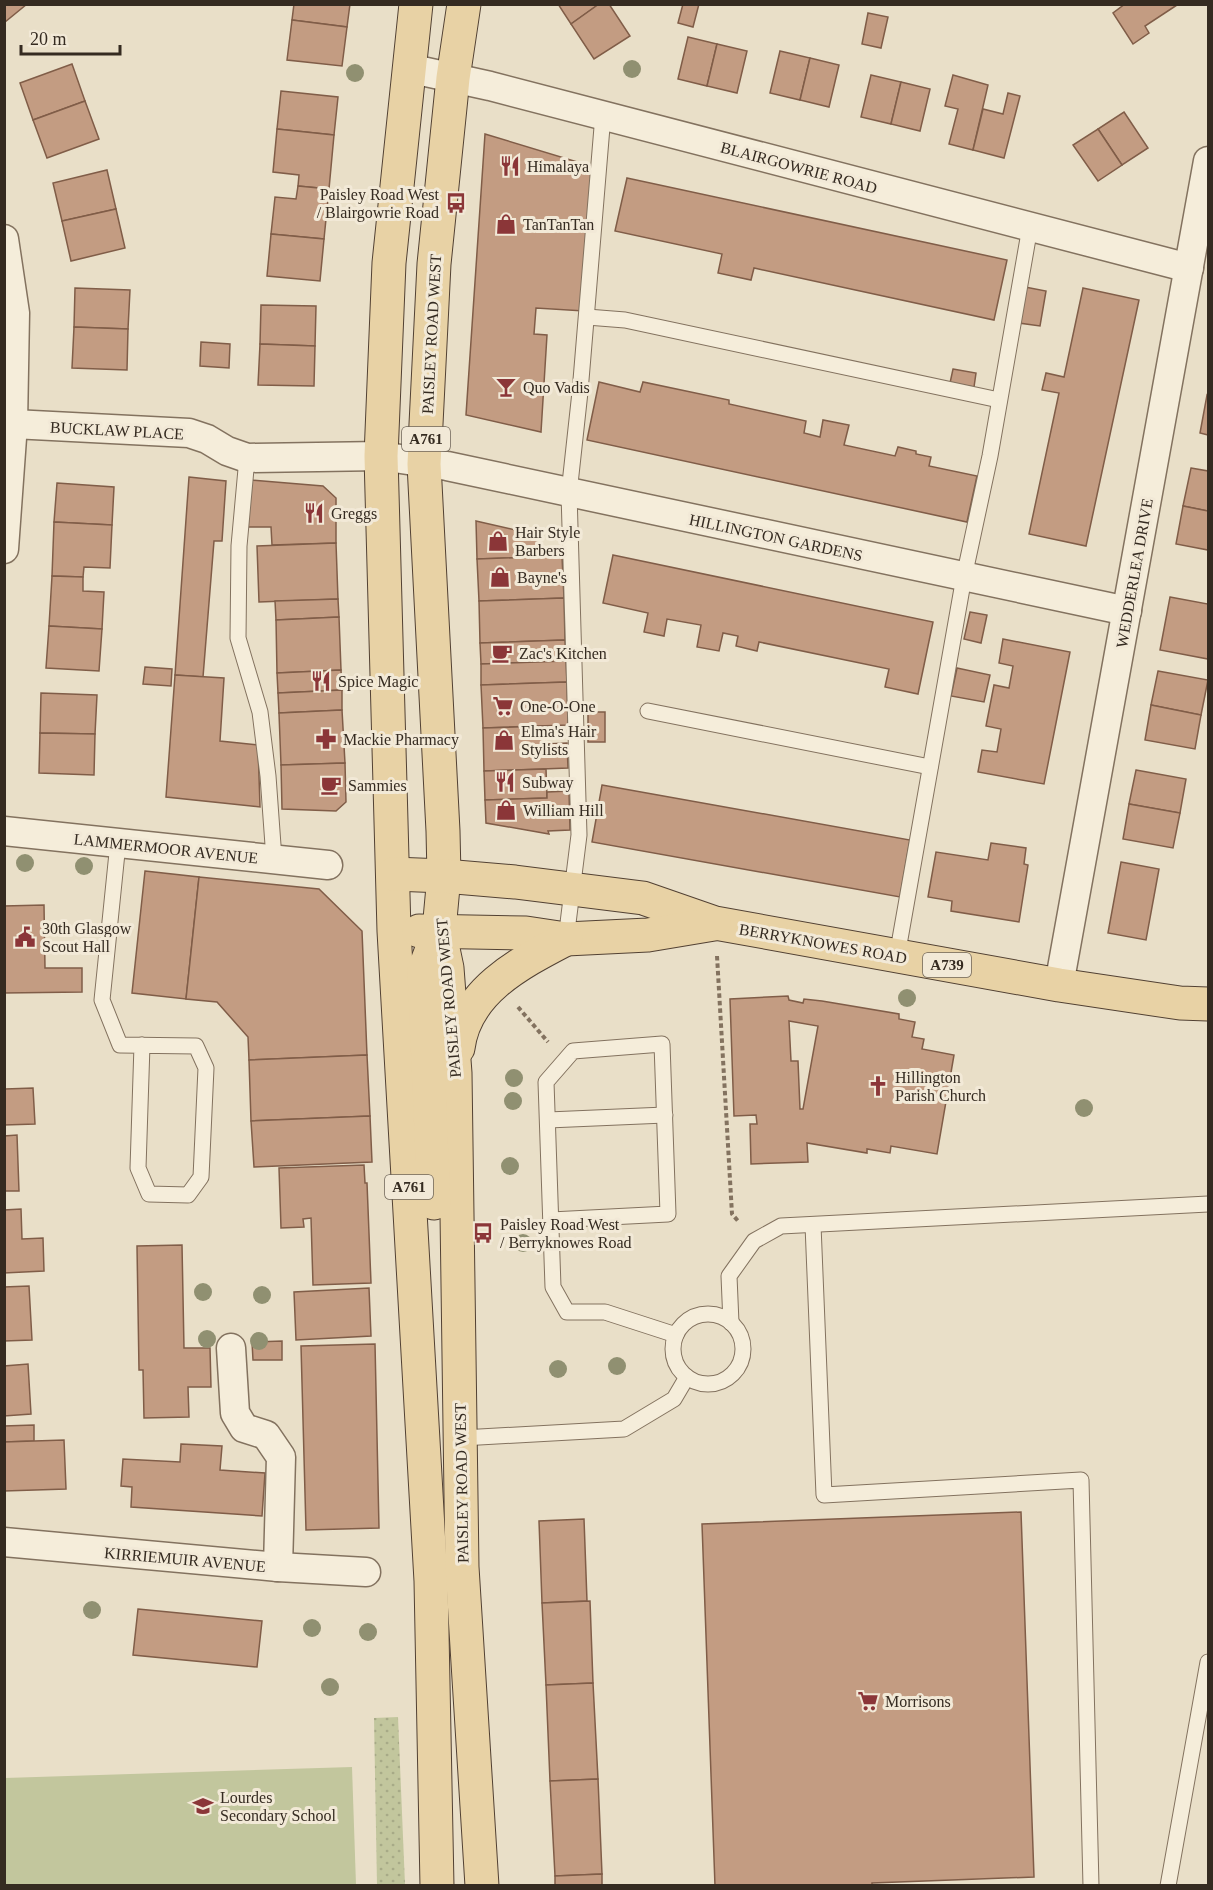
<svg xmlns="http://www.w3.org/2000/svg" width="1213" height="1890" font-family="Georgia,serif">
<style>
.grass{fill:url(#grass-dots)}
.pitch{fill:#c2c69d}
.building{fill:#c39c82;stroke:#805d48;stroke-width:1.5;fill-rule:evenodd}
.lines{fill:none;stroke-linecap:round;stroke-linejoin:round}
.lane-casing{stroke:#83725f;stroke-width:17}
.street-casing{stroke:#83725f;stroke-width:31}
.primary-casing{stroke:#524133;stroke-width:35}
.path{stroke:#83725f;stroke-width:4;stroke-dasharray:4.5 3;stroke-linecap:butt}
.lane{stroke:#f5edda;stroke-width:15}
.street{stroke:#f5edda;stroke-width:28}
.primary{stroke:#e8d2a5;stroke-width:33}
.tree{fill:#909071}
.labels{text-anchor:middle;stroke-width:6;stroke-linejoin:round;paint-order:stroke}
.shield{fill:#f2e9d7;stroke:#6e6458;stroke-width:1.5}
.shield-label{font-size:15px;font-weight:bold;fill:#352b21}
.poi-label{font-size:16px;fill:#352b21;stroke:#f2e9d7;text-anchor:start}
.street-label{font-size:16px;fill:#352b21;stroke:#f2e9d7}
</style>
<defs>
<pattern id="grass-dots" width="8" height="8" patternUnits="userSpaceOnUse" patternTransform="scale(1.5)"><rect width="8" height="8" fill="#c2c69d"/><path d="M2 2h.1M6 6h.1" fill="none" stroke="#a7aa87" stroke-width="1.8" stroke-linecap="round"/></pattern>
</defs>
<rect width="100%" height="100%" fill="#e9dfc8"/>
<!-- grass -->
<polygon class="grass" points="398,1717 405,1885 377,1885 374,1718"/>
<!-- pitch -->
<polygon class="pitch" points="352,1767 356,1885 5,1885 5,1778"/>
<!-- building -->
<g class="building">
<polygon points="4,4 27,4 5,22"/>
<polygon points="294,4 350,4 347,27 292,20"/>
<polygon points="558,4 599,4 571,24"/>
<polygon points="599,4 609,4 630,36 594,59 571,24"/>
<polygon points="683,4 699,4 693,27 678,23"/>
<polygon points="1125,4 1177,4 1177,5 1145,26 1149,33 1133,44 1113,13"/>
<polygon points="868,13 888,17 881,48 862,44"/>
<polygon points="292,20 347,27 342,66 287,60"/>
<polygon points="688,37 717,44 707,86 678,79"/>
<polygon points="717,44 747,51 737,93 707,86"/>
<polygon points="780,51 810,58 800,100 770,93"/>
<polygon points="810,58 839,65 829,107 800,100"/>
<polygon points="72,64 85,101 33,120 20,83"/>
<polygon points="871,75 901,82 891,124 861,117"/>
<polygon points="953,75 988,85 973,150 949,144 958,109 945,106"/>
<polygon points="901,82 930,89 920,131 891,124"/>
<polygon points="281,91 338,97 334,135 277,129"/>
<polygon points="1008,93 1020,96 1004,158 973,150 983,109 1003,114"/>
<polygon points="85,101 99,139 47,158 33,120"/>
<polygon points="1124,112 1148,148 1122,165 1098,129"/>
<polygon points="277,129 334,135 329,189 298,186 299,175 273,172"/>
<polygon points="1098,129 1122,165 1098,181 1073,145"/>
<polygon points="485,134 594,167 584,311 536,308 534,334 547,335 541,432 466,415"/>
<polygon points="107,170 116,209 62,221 53,183"/>
<polygon points="627,178 1007,260 994,320 754,268 751,280 718,273 722,254 615,231"/>
<polygon points="298,186 329,189 324,239 271,234 275,197 296,199"/>
<polygon points="116,209 125,248 71,261 62,221"/>
<polygon points="271,234 324,239 320,281 267,276"/>
<polygon points="1025,287 1046,291 1040,326 1019,323"/>
<polygon points="75,288 130,290 128,329 74,327"/>
<polygon points="1083,288 1139,300 1086,546 1029,534 1059,393 1042,390 1046,373 1064,377"/>
<polygon points="261,305 316,306 315,346 260,344"/>
<polygon points="74,327 128,329 127,370 72,368"/>
<polygon points="201,342 230,344 229,368 200,366"/>
<polygon points="260,344 315,346 314,386 258,385"/>
<polygon points="953,369 976,373 974,387 950,383"/>
<polygon points="599,382 640,392 643,382 729,400 729,404 806,421 804,433 820,437 823,420 849,425 844,445 895,456 898,447 916,451 916,454 931,457 929,466 977,476 967,522 587,440"/>
<polygon points="1207,395 1208,396 1208,435 1200,433"/>
<polygon points="1191,468 1208,471 1208,511 1183,506"/>
<polygon points="189,477 226,481 222,541 214,541 203,677 175,675"/>
<polygon points="251,480 323,486 336,498 336,543 272,545 271,527 248,527"/>
<polygon points="57,483 114,487 112,525 54,522"/>
<polygon points="1183,506 1208,511 1208,550 1176,544"/>
<polygon points="476,521 537,535 538,557 477,559"/>
<polygon points="54,522 112,525 110,568 84,567 83,577 52,576"/>
<polygon points="336,543 338,599 259,602 257,546"/>
<polygon points="613,555 933,622 918,694 885,687 889,669 759,642 757,651 736,646 738,636 723,633 719,651 697,647 701,625 667,619 664,636 644,632 648,613 603,603"/>
<polygon points="562,556 564,598 479,601 477,559"/>
<polygon points="52,576 83,577 83,591 104,592 102,629 49,626"/>
<polygon points="1170,597 1208,604 1208,659 1160,650"/>
<polygon points="564,598 565,640 480,643 479,601"/>
<polygon points="338,599 339,617 276,620 275,601"/>
<polygon points="970,612 987,615 981,643 964,639"/>
<polygon points="339,617 341,670 277,673 276,620"/>
<polygon points="49,626 102,629 99,671 46,668"/>
<polygon points="1003,639 1070,652 1044,784 978,772 982,750 997,752 1001,729 986,726 994,685 1009,688 1013,666 999,663"/>
<polygon points="565,640 566,661 481,664 480,643"/>
<polygon points="566,661 567,682 481,685 481,664"/>
<polygon points="145,667 172,669 171,686 143,684"/>
<polygon points="957,668 990,675 984,702 951,696"/>
<polygon points="341,670 342,690 278,693 277,673"/>
<polygon points="1158,671 1208,680 1201,715 1151,705"/>
<polygon points="175,675 224,678 220,741 258,745 260,807 166,797"/>
<polygon points="567,682 568,725 483,728 481,685"/>
<polygon points="342,690 342,710 279,713 278,693"/>
<polygon points="41,693 97,695 95,734 40,733"/>
<polygon points="1151,705 1201,715 1195,749 1145,740"/>
<polygon points="342,710 345,763 281,765 279,713"/>
<rect x="588" y="712" width="17" height="30"/>
<polygon points="545,726 545,744 567,743 568,768 484,771 483,728"/>
<polygon points="40,733 95,734 94,775 39,773"/>
<polygon points="345,763 346,802 336,811 282,809 281,765"/>
<polygon points="546,769 547,798 485,800 484,771"/>
<polygon points="1136,770 1186,779 1180,813 1129,804"/>
<polygon points="602,785 910,840 900,897 592,842"/>
<polygon points="569,791 570,830 548,831 549,834 486,823 485,800 547,798 547,792"/>
<polygon points="1129,804 1180,813 1173,848 1123,839"/>
<polygon points="991,843 1026,848 1024,864 1028,865 1019,922 951,911 952,901 928,897 936,852 988,860"/>
<polygon points="1121,862 1159,869 1146,940 1108,933"/>
<polygon points="145,871 199,877 186,999 132,993"/>
<polygon points="199,877 319,889 362,931 367,1055 249,1060 248,1037 217,1002 186,999"/>
<polygon points="44,905 45,968 82,968 82,992 4,993 4,906"/>
<path d="M788 996 789 1000 803 1003 804 999 822 1001 899 1014V1019L915 1022 912 1037 924 1039 922 1049 954 1055 937 1154 891 1146 890 1153 867 1149V1153L807 1143 808 1162 751 1164 750 1124H757L756 1115 734 1116 730 999ZM789 1021 818 1026 803 1109H800L798 1061H791Z"/>
<polygon points="367,1055 370,1116 251,1121 249,1060"/>
<polygon points="4,1077 5,1089 33,1088 35,1124 4,1125"/>
<polygon points="370,1116 372,1162 254,1167 251,1121"/>
<polygon points="17,1135 19,1191 4,1191 4,1136"/>
<polygon points="364,1165 365,1183 367,1183 371,1283 313,1285 311,1218 303,1219 304,1227 281,1228 279,1168"/>
<polygon points="21,1209 22,1239 43,1238 44,1271 4,1273 4,1210"/>
<polygon points="182,1245 184,1348 210,1348 211,1387 188,1387 189,1417 144,1418 143,1370 139,1370 137,1246"/>
<polygon points="29,1286 32,1340 4,1341 4,1287"/>
<polygon points="369,1288 371,1336 296,1340 294,1292"/>
<polygon points="282,1341 282,1360 253,1360 252,1342"/>
<polygon points="375,1344 379,1528 306,1530 301,1346"/>
<polygon points="28,1364 31,1414 4,1416 4,1366"/>
<polygon points="34,1425 34,1441 4,1442 4,1426"/>
<polygon points="64,1440 66,1489 4,1491 4,1442"/>
<polygon points="181,1444 222,1446 220,1470 265,1473 262,1516 131,1507 132,1487 121,1486 123,1459 180,1462"/>
<polygon points="1021,1512 1034,1877 872,1883 872,1886 715,1886 702,1524"/>
<polygon points="584,1519 587,1601 542,1603 539,1521"/>
<polygon points="590,1601 593,1683 546,1685 542,1603"/>
<polygon points="138,1609 262,1621 257,1667 133,1655"/>
<polygon points="593,1683 598,1779 550,1781 546,1685"/>
<polygon points="598,1779 602,1874 555,1876 550,1781"/>
<polygon points="602,1874 602,1886 555,1886 555,1876"/>
</g>
<g class="lines">
<!-- lane casing -->
<g class="lane-casing">
<g id="lane">
<polyline points="587,317 625,320 999,400"/>
<polyline points="247,458 239,546 238,638 260,712 268,776 274,859"/>
<polyline points="648,711 930,767"/>
<polyline points="118,843 102,1000 120,1045 196,1046 206,1068 201,1177 188,1195 149,1194 138,1168 142,1045"/>
<polyline points="566,939 579,835 569,493 580,392 603,115"/>
<polyline points="897,956 964,577 990,456 1030,227"/>
<polyline points="548,1120 665,1115"/>
<polyline points="551,1220 668,1214 662,1044 573,1051 546,1082 553,1287 567,1312 605,1312 676,1335"/>
<polyline points="813,1225 824,1495 1081,1480 1091,1886"/>
<circle cx="708" cy="1349" r="35"/>
<polyline points="731,1323 729,1276 754,1241 781,1226 1208,1204"/>
<polyline points="462,1438 624,1429 674,1399 687,1377"/>
<polyline points="1168,1886 1208,1662"/>
</g>
</g>
<!-- street casing -->
<g class="street-casing">
<g id="street">
<polyline points="408,68 490,86 1189,268"/>
<polyline points="4,239 15,313 13,424 4,549"/>
<polyline points="13,424 189,433 207,439 227,451 247,458 381,456 447,466 1127,611"/>
<polyline points="4,831 328,865"/>
<polyline points="1059,985 1208,161"/>
<polyline points="231,1348 235,1413 244,1428 266,1435 281,1457 278,1567"/>
<polyline points="4,1542 278,1567 366,1572"/>
</g>
</g>
<!-- primary casing -->
<g class="primary-casing">
<g id="primary">
<polyline points="416,4 389,263 381,456 394,931 431,1581 437,1886"/>
<polyline points="464,4 453,78 434,264 424,464 443,831 444,876 439,930 447,968 455,1073 462,1567 482,1886"/>
<polyline points="393,874 444,876 515,882 643,898 715,923 1059,985 1180,1003 1208,1004"/>
<polyline points="419,931 526,933 566,939 648,935 714,924"/>
<path d="M458 1048C465 991 520 963 566 939"/>
<polyline points="434,1203 424,970 440,928"/>
</g>
</g>
<!-- path -->
<g class="path">
<polyline points="717,956 732,1214 739,1222"/>
<polyline points="518,1007 548,1042"/>
</g>
<!-- lane -->
<use href="#lane" class="lane"/>
<!-- street -->
<use href="#street" class="street"/>
<!-- primary -->
<use href="#primary" class="primary"/>
</g>
<!-- trees -->
<g class="tree">
<circle cx="632" cy="69" r="9"/>
<circle cx="355" cy="73" r="9"/>
<circle cx="25" cy="863" r="9"/>
<circle cx="84" cy="866" r="9"/>
<circle cx="907" cy="998" r="9"/>
<circle cx="514" cy="1078" r="9"/>
<circle cx="513" cy="1101" r="9"/>
<circle cx="1084" cy="1108" r="9"/>
<circle cx="510" cy="1166" r="9"/>
<circle cx="523" cy="1243" r="9"/>
<circle cx="203" cy="1292" r="9"/>
<circle cx="262" cy="1295" r="9"/>
<circle cx="207" cy="1339" r="9"/>
<circle cx="259" cy="1341" r="9"/>
<circle cx="617" cy="1366" r="9"/>
<circle cx="558" cy="1369" r="9"/>
<circle cx="92" cy="1610" r="9"/>
<circle cx="312" cy="1628" r="9"/>
<circle cx="368" cy="1632" r="9"/>
<circle cx="330" cy="1687" r="9"/>
</g>
<!-- icons -->
<defs>
<g id="restaurant-bare" transform="scale(1.62)"><path d="M-5-6h1v4h1v-4h1v4h1v-4h1v5L-1.5 .5V6h-2V.5L-5-1ZM5-6V6H3V1.5H1.5Q1.5-4 5-6Z" fill="#8b3638" stroke="#f2e9d7" stroke-width="2.5" paint-order="stroke"/></g>
<g id="bus-bare" transform="scale(1.62)"><path d="M-5-6H5V4H4V6H2V4H-2V6H-4V4H-5ZM-3.5-4V0h7V-4ZM-3.5 1.2v1.5H-2V1.2ZM2 1.2v1.5H3.5V1.2Z" fill="#8b3638" stroke="#f2e9d7" stroke-width="2.5" paint-order="stroke"/></g>
<g id="shop-bare" transform="scale(1.62)"><path d="M-5-2.5h2.3a2.7 3.5 0 0 1 5.4 0H5L5.5 6h-11ZM-1.5-2.5h3a1.5 2.3 0 0 0-3 0Z" fill="#8b3638" stroke="#f2e9d7" stroke-width="2.5" paint-order="stroke"/></g>
<g id="bar-bare" transform="scale(1.62)"><path d="M-6-5H6L.8 .8V4.5H3.5V6h-7V4.5H-.8V.8Z" fill="#8b3638" stroke="#f2e9d7" stroke-width="2.5" paint-order="stroke"/></g>
<g id="cafe-bare" transform="scale(1.62)"><path d="M-5.5-4.5H6V0H3Q3 3.5 0 3.5H-2.5Q-5.5 3.5-5.5 0ZM3-3.2v2h1.7v-2ZM-6 4.5H4V6H-6Z" fill="#8b3638" stroke="#f2e9d7" stroke-width="2.5" paint-order="stroke"/></g>
<g id="supermarket-bare" transform="scale(1.62)"><path d="M-6-5.5h2.5l.6 2H6L4.5 2H-2.5L-4.4-4H-6ZM-1.5 3.2a1.3 1.3 0 1 0 .1 0ZM3 3.2a1.3 1.3 0 1 0 .1 0Z" fill="#8b3638" stroke="#f2e9d7" stroke-width="2.5" paint-order="stroke"/></g>
<g id="pharmacy-bare" transform="scale(1.62)"><path d="M-2-6h4v4h4v4h-4v4h-4v-4h-4v-4h4Z" fill="#8b3638" stroke="#f2e9d7" stroke-width="2.5" paint-order="stroke"/></g>
<g id="civic-bare" transform="scale(1.62)"><path d="M-.6-6.5H3V-4.5H.6V-3L4-1V1h2V6H-6V1h2V-1L-.6-3ZM-1.2 2.5V6h2.4V2.5Z" fill="#8b3638" stroke="#f2e9d7" stroke-width="2.5" paint-order="stroke"/></g>
<g id="church-bare" transform="scale(1.62)"><path d="M-1.2-6h2.4v3.5h3.3v2.4h-3.3V6h-2.4V-.1h-3.3v-2.4h3.3Z" fill="#8b3638" stroke="#f2e9d7" stroke-width="2.5" paint-order="stroke"/></g>
<g id="school-bare" transform="scale(1.62)"><path d="M0-5L7-2L0 1L-7-2ZM-4 1L0 2.5L4 1V4Q0 6-4 4Z" fill="#8b3638" stroke="#f2e9d7" stroke-width="2.5" paint-order="stroke"/></g>
</defs>
<g fill-rule="evenodd">
<use href="#restaurant-bare" x="510" y="166"/>
<use href="#bus-bare" x="456" y="203"/>
<use href="#shop-bare" x="506" y="224"/>
<use href="#bar-bare" x="506" y="387"/>
<use href="#restaurant-bare" x="314" y="513"/>
<use href="#shop-bare" x="498" y="541"/>
<use href="#shop-bare" x="500" y="577"/>
<use href="#cafe-bare" x="502" y="653"/>
<use href="#restaurant-bare" x="321" y="681"/>
<use href="#supermarket-bare" x="503" y="706"/>
<use href="#pharmacy-bare" x="326" y="739"/>
<use href="#shop-bare" x="504" y="740"/>
<use href="#restaurant-bare" x="505" y="782"/>
<use href="#cafe-bare" x="331" y="785"/>
<use href="#shop-bare" x="506" y="810"/>
<use href="#civic-bare" x="25" y="937"/>
<use href="#church-bare" x="878" y="1086"/>
<use href="#bus-bare" x="483" y="1233"/>
<use href="#supermarket-bare" x="868" y="1701"/>
<use href="#school-bare" x="203" y="1806"/>
</g>
<g class="labels">
<!-- shield labels -->
<g class="shield">
<rect x="402" y="427" width="48" height="24" rx="4.5"/>
<rect x="923" y="953" width="48" height="24" rx="4.5"/>
<rect x="385" y="1175" width="48" height="24" rx="4.5"/>
</g>
<g class="shield-label">
<text x="426" y="444">A761</text>
<text x="947" y="970">A739</text>
<text x="409" y="1192">A761</text>
</g>
<!-- poi labels -->
<g class="poi-label">
<text x="527" y="172">Himalaya</text>
<text x="439" y="200" text-anchor="end">Paisley Road West<tspan x="439" dy="18">/ Blairgowrie Road</tspan></text>
<text x="523" y="230">TanTanTan</text>
<text x="523" y="393">Quo Vadis</text>
<text x="331" y="519">Greggs</text>
<text x="515" y="538">Hair Style<tspan x="515" dy="18">Barbers</tspan></text>
<text x="517" y="583">Bayne's</text>
<text x="519" y="659">Zac's Kitchen</text>
<text x="338" y="687">Spice Magic</text>
<text x="520" y="712">One-O-One</text>
<text x="521" y="737">Elma's Hair<tspan x="521" dy="18">Stylists</tspan></text>
<text x="343" y="745">Mackie Pharmacy</text>
<text x="522" y="788">Subway</text>
<text x="348" y="791">Sammies</text>
<text x="523" y="816">William Hill</text>
<text x="42" y="934">30th Glasgow<tspan x="42" dy="18">Scout Hall</tspan></text>
<text x="895" y="1083">Hillington<tspan x="895" dy="18">Parish Church</tspan></text>
<text x="500" y="1230">Paisley Road West<tspan x="500" dy="18">/ Berryknowes Road</tspan></text>
<text x="885" y="1707">Morrisons</text>
<text x="220" y="1803">Lourdes<tspan x="220" dy="18">Secondary School</tspan></text>
</g>
<!-- street labels -->
<g class="street-label">
<text transform="translate(799 167) rotate(15)" y="6">BLAIRGOWRIE ROAD</text>
<text transform="translate(431 334) rotate(-87)" y="6">PAISLEY ROAD WEST</text>
<text transform="translate(117 430) rotate(3)" y="6">BUCKLAW PLACE</text>
<text transform="translate(776 537) rotate(12)" y="6">HILLINGTON GARDENS</text>
<text transform="translate(1134 573) rotate(-80)" y="6">WEDDERLEA DRIVE</text>
<text transform="translate(166 848) rotate(6)" y="6">LAMMERMOOR AVENUE</text>
<text transform="translate(823 943) rotate(10)" y="6">BERRYKNOWES ROAD</text>
<text transform="translate(448 998) rotate(-95)" y="6">PAISLEY ROAD WEST</text>
<text transform="translate(461 1483) rotate(-91)" y="6">PAISLEY ROAD WEST</text>
<text transform="translate(185 1559) rotate(5)" y="6">KIRRIEMUIR AVENUE</text>
</g>
</g>
<!-- border -->
<rect width="1213" height="1890" fill="none" stroke="#352b21" stroke-width="12"/>
<!-- scale -->
<path d="M21 45v9h99v-9" fill="none" stroke="#352b21" stroke-width="3"/>
<text x="30" y="45" font-size="18" fill="#352b21" stroke="#f2e9d7" stroke-width="4.5" paint-order="stroke">20 m</text>
</svg>
